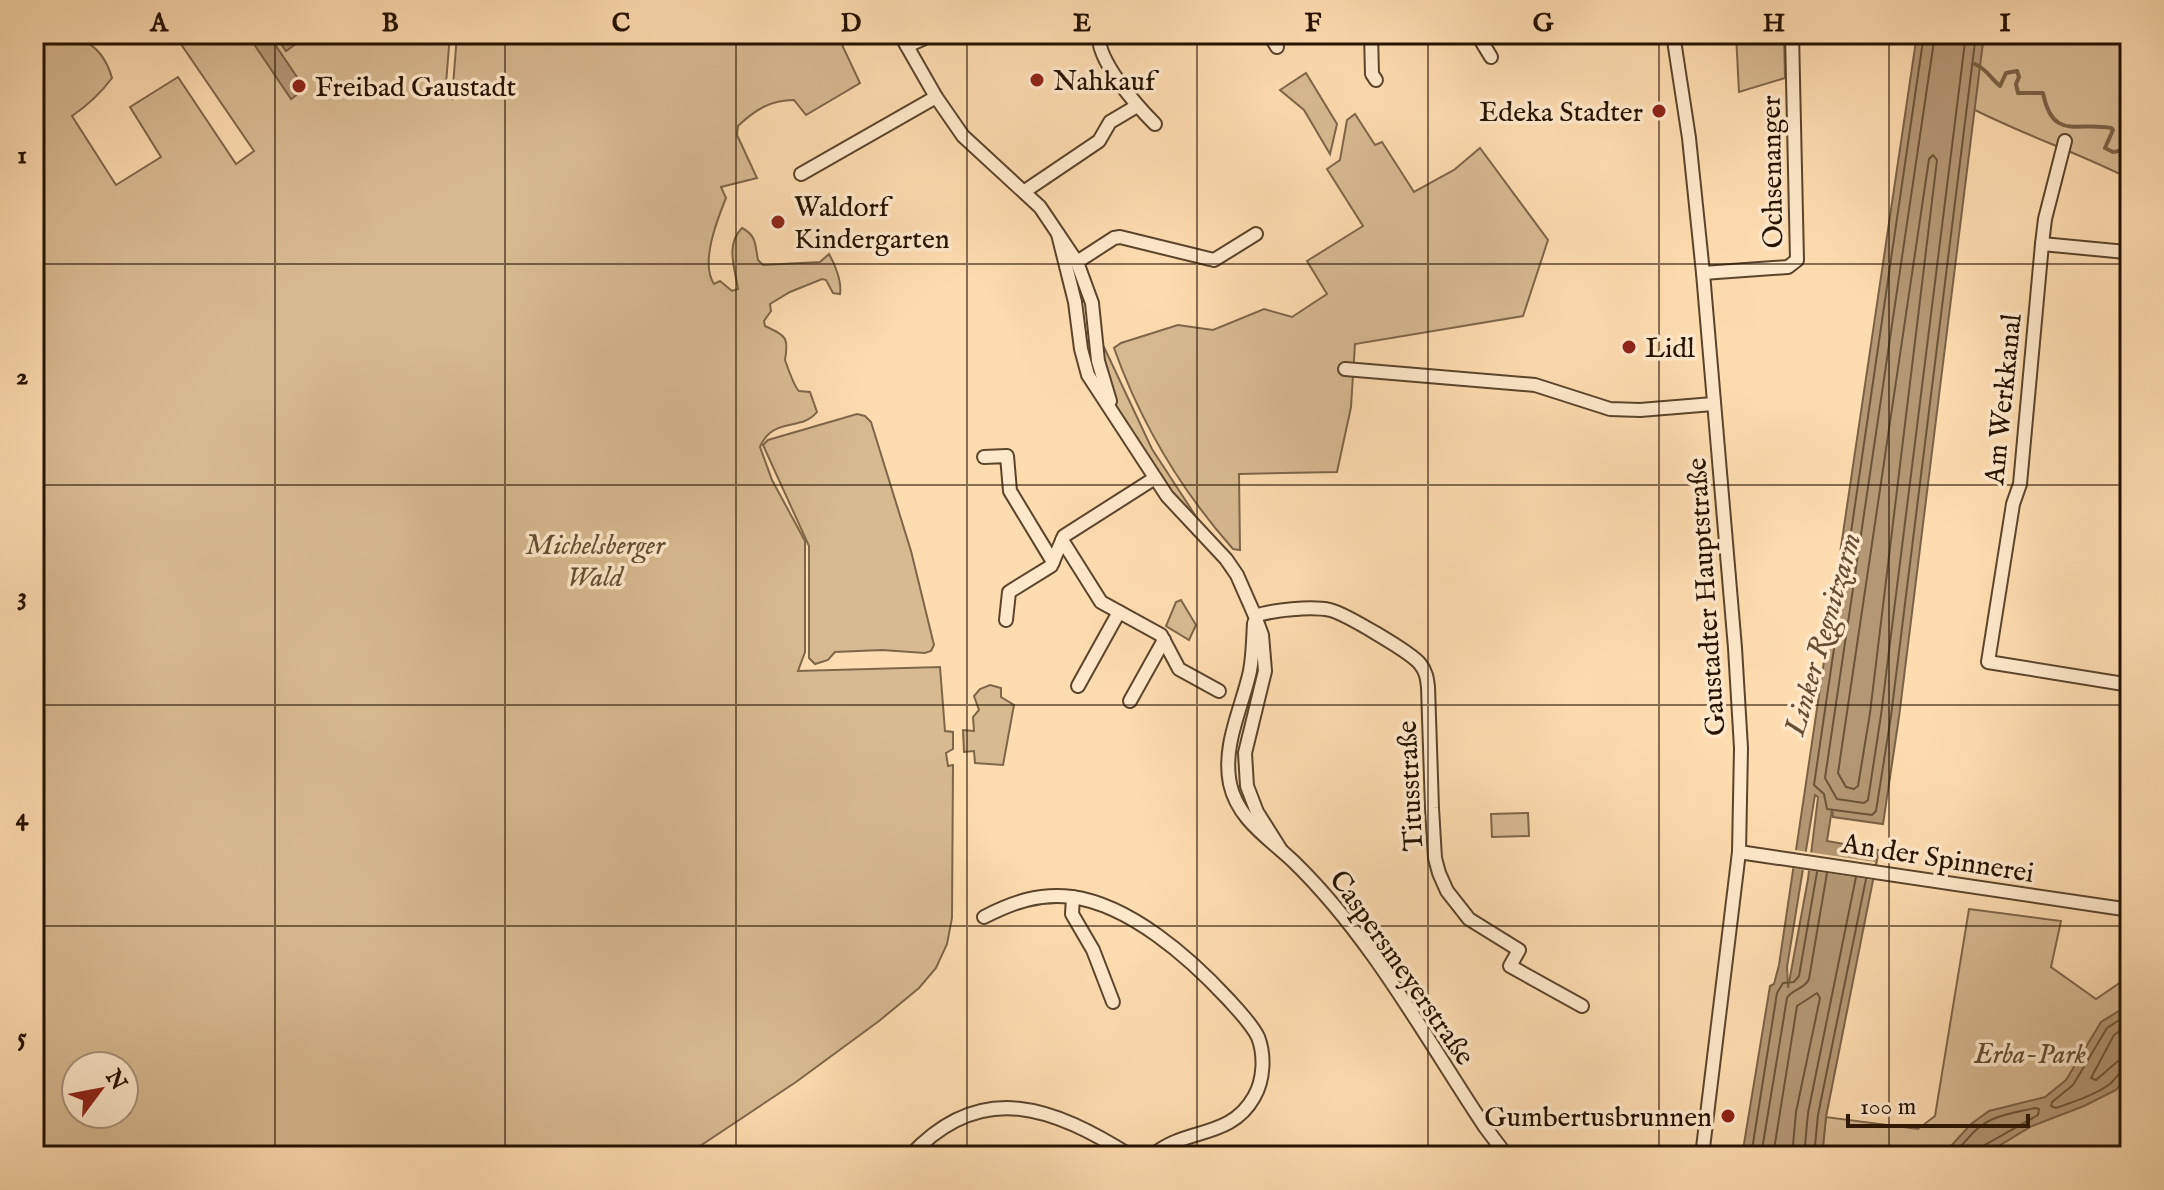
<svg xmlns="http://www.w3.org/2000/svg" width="2164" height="1190" font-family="'IM FELL English',serif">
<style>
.green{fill:#d8ba91;stroke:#7e6649;stroke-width:2;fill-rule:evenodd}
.water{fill:#b49774;stroke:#7b6246;stroke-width:2;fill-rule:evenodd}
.pier{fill:#fddcaf}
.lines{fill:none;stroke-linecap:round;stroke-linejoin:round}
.shore{stroke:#6c543a;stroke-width:2}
.stream{stroke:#7b6246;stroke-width:4}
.minor-casing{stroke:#5b442c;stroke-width:16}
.minor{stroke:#fee8cb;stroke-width:12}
.grid{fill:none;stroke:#251201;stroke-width:2;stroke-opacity:0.55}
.poi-dot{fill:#8f2418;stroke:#fee8cb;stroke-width:3}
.labels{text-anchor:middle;stroke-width:7;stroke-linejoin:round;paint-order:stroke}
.poi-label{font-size:28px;fill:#251201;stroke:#fee8cb;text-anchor:start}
.street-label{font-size:28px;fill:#251201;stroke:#fee8cb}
.park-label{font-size:28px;font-style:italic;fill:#644d33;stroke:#fee8cb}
.water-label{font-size:30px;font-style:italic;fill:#654e35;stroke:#fee8cb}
.neatline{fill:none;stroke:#251201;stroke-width:3}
.grid-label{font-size:26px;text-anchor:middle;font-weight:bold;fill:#251201}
</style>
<rect width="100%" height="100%" fill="#fddcaf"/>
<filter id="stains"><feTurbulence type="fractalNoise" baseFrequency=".0025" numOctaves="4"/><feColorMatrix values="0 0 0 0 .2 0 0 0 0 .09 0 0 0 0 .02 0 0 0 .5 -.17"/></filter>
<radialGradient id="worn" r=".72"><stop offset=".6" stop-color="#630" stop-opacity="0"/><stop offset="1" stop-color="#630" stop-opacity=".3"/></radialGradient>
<!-- green -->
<g class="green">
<path d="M34 34C71 34 100 36 112 78 101 93 88 105 72 116L116 185 161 157 130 107 178 77 236 164 254 151 174 34H450L445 96 452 99 457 34H837L860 83 806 115 794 100C770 100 755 110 738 126L737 135 757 178 721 187 726 198C717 220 700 263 714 284L720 281 732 291 738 289C735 268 725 245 742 228 757 236 755 245 758 260L763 265 820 262 829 254C835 264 842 282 840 294L833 293 826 280 822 279 790 292 770 304 771 311 764 321 765 326C786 336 789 337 785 360 788 368 794 387 799 391L810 392 817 412C801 432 773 416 760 447L772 480 805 541V652L798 671 940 667 945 731 953 732V749L946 753 948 766 953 765 952 918 947 944 936 968 919 988 879 1021 796 1082 685 1156H34ZM76 1066H124V1114H76Z"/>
<polygon points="1736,34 1784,34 1785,78 1739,92"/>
<path d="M1984 34H2130V179C2079 153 2024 135 1973 109Z"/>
<polygon points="1306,73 1337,124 1330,154 1304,110 1280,90"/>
<path d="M1355 114 1375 145 1382 142 1414 192 1454 170 1480 148 1548 240 1523 316 1355 344 1351 407 1337 472 1239 474 1240 550 1233 549C1180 489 1141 424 1114 348L1121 343 1178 325 1213 330 1264 309 1292 317 1327 294 1307 261 1363 226 1327 169 1340 160 1347 120Z"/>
<path d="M1101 347H1104L1152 449 1197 518C1174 505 1123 423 1112 396 1106 381 1104 363 1101 347Z"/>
<polygon points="857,414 865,416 871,422 911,551 934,645 931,651 925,653 882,650 835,652 828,660 815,664 809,658 809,546 763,445 768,440"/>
<polygon points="1181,600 1196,625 1189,640 1166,626 1176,602"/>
<polygon points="990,685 1001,688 1001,697 1014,705 1003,765 975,763 974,751 964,752 963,730 974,731 973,717 979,710 974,696 980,689"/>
<polygon points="1528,813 1529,836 1492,837 1491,814"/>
<polygon points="1969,909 2061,921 2051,967 2096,999 2130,976 2130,1156 1822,1156 1826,1117 1918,1129 1935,1116"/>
</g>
<!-- water -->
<g class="water">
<polygon points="247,34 268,34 305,89 291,99"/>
<polygon points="274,34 301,34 304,38 286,51"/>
<path d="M1917 34H1984L1899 717 1883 824 1833 817 1832 809 1827 841 1879 850 1826 1117 1822 1156H1742L1770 986 1774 984 1779 965ZM1815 795 1818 797 1808 879 1788 988 1787 967Z"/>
<polygon points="2130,1004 2130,1072 2116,1090 2084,1106 2032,1126 1982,1156 1930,1156 1952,1145 1971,1124 1989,1111 2045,1097 2066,1080 2101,1022"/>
</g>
<!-- pier -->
<polygon class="pier" points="1795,850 1875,862 1872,880 1792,868"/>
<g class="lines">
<!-- shore -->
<g class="shore">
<polyline points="1924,34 1814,785 1824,794 1827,809 1872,815 1876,811 1891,716 1976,34"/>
<polyline points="1935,34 1825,778 1837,799 1864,803 1868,800 1881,715 1966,34"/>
<polygon points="1933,155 1937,160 1870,713 1858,786 1854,789 1846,787 1838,773 1929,159"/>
<path d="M2130 1013 2107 1028 2073 1085 2052 1102 2051 1106 2056 1108C2073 1102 2095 1095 2110 1084 2118 1077 2119 1070 2130 1068"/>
<polyline points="2130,1024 2114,1035 2091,1078 2096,1080 2118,1061 2130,1058"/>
<polyline points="1751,1156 1777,993 1783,983 1794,982 1799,976 1817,872"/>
<path d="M1761 1156 1787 998C1792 989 1804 990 1809 979L1827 873"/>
<polyline points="1773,1156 1797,1006 1817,993 1820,998 1796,1112 1792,1156"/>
<polyline points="1804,1156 1808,1113 1856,877"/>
<polyline points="1814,1156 1818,1115 1866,879"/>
<path d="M1948 1156C1960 1150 1966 1139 1976 1130 1992 1115 2014 1113 2035 1108L2039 1109 2038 1115 1983 1146 1979 1156"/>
</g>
<!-- stream -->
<path class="stream" d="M1975 64C1987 69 1991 79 2000 86L2006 73 2017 71 2019 77 2016 84 2018 93H2043C2053 142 2078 121 2111 128L2113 130 2105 148 2113 152 2130 149"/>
<!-- minor casing -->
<g class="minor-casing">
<g id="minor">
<polyline points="900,34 936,97 963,136 1040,207 1077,262 1092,303 1098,361 1110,401"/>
<path d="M1099 34C1096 60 1137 106 1155 124"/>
<polyline points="1269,34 1277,47"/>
<polyline points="1371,34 1372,74 1376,80"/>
<polyline points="1477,34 1491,57"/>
<polyline points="1673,34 1689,138 1703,273 1735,648 1741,748 1739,852 1702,1156"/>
<polyline points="907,46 934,34"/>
<polyline points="2065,141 2045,219 2042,244 2020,484 2013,504 1988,662 2130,685"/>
<polyline points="801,174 936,97"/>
<polyline points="1025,191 1099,141 1110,122 1137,106"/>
<polyline points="1058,234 1075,302 1081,349 1088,375 1167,496 1226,559 1237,575 1255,616 1262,635 1265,671 1245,753 1247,786 1257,812 1281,850"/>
<polyline points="2042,244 2126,252 2130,259"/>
<polyline points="1077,262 1114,238 1120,237 1214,260 1256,234"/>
<polyline points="1703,273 1788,267 1797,260 1792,34"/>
<polyline points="1345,369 1535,385 1610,409 1640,410 1713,404"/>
<polyline points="984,457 1007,456 1010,491 1053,562"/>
<polyline points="1062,540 1101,602 1161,635 1179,669 1219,691"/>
<path d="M1255 616C1272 610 1312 606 1330 610 1344 613 1412 653 1420 664 1426 671 1427 678 1428 687L1432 808 1435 858 1439 873 1447 891 1469 919 1519 950 1510 966 1582 1006"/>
<polyline points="1006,620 1009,592 1051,566 1064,536 1155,478"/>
<path d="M1254 623C1253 639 1253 655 1250 671 1242 708 1222 745 1230 784 1238 820 1269 838 1294 862 1372 938 1425 1037 1485 1127L1507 1156"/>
<polyline points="1078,686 1119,612"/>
<polyline points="1130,701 1164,640"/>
<polyline points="1739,852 2130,910"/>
<polyline points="1073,897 1072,914 1093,950 1113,1002"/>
<path d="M984 917C1013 902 1039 893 1072 897 1130 905 1189 957 1228 999 1238 1010 1251 1023 1258 1037 1265 1055 1264 1080 1254 1097 1230 1140 1184 1127 1152 1156"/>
<path d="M910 1156C982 1078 1054 1108 1131 1156"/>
</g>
</g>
<!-- minor -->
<use href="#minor" class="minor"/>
</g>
<!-- grid -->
<path class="grid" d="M275 34V1156M505 34V1156M736 34V1156M967 34V1156M1197 34V1156M1428 34V1156M1659 34V1156M1889 34V1156M34 264H2130M34 485H2130M34 705H2130M34 926H2130"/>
<!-- markers -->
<g class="poi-dot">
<circle cx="1037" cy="80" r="8"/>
<circle cx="299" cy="86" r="8"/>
<circle cx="1659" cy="111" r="8"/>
<circle cx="778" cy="222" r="8"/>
<circle cx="1629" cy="347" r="8"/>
<circle cx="1728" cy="1116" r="8"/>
</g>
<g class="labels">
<!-- poi labels -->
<g class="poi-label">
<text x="1053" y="90">Nahkauf</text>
<text x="315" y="96">Freibad Gaustadt</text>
<text x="1643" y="121" text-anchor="end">Edeka Stadter</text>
<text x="794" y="216">Waldorf<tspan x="794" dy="32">Kindergarten</tspan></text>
<text x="1645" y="357">Lidl</text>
<text x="1712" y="1126" text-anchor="end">Gumbertusbrunnen</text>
</g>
<!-- street labels -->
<g class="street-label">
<text transform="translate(1771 172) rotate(-91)" y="10">Ochsenanger</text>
<text transform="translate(2002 399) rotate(-84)" y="10">Am Werkkanal</text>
<text transform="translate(1705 597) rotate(-94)" y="10">Gaustadter Hauptstraße</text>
<text transform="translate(1409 786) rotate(-93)" y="10">Titusstraße</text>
<text transform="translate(1938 857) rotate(9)" y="10">An der Spinnerei</text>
<text transform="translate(1403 967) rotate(55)" y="10">Caspersmeyerstraße</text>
</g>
<!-- park labels -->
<g class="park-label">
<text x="595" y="554">Michelsberger<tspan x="595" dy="32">Wald</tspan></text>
<text x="2030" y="1063">Erba-Park</text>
</g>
<!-- water labels -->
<g class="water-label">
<text transform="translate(1822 634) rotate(-74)" y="10">Linker Regnitzarm</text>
</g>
</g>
<!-- margin -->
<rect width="2164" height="1190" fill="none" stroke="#fddcaf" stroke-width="88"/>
<!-- north arrow -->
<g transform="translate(100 1090) rotate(58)"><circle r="38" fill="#fee8cb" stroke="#a7927a" stroke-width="2"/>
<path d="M0-6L14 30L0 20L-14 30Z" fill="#8f2418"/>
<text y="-12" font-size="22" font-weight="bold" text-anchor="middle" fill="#251201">N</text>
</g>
<!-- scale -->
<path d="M1848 1114v12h180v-12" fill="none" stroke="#251201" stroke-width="4"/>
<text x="1860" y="1114" font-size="24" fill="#251201" stroke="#fee8cb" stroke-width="6" paint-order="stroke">100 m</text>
<rect x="44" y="44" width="2076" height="1102" class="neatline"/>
<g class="grid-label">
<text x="159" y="31">A</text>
<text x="390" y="31">B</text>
<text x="621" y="31">C</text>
<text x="851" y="31">D</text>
<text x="1082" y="31">E</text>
<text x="1313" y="31">F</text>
<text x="1543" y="31">G</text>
<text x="1774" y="31">H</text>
<text x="2005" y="31">I</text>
<text x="22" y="163">1</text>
<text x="22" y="384">2</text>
<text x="22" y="604">3</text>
<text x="22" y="825">4</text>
<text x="22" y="1045">5</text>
</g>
<rect width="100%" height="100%" filter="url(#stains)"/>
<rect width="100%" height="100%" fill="url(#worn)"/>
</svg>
